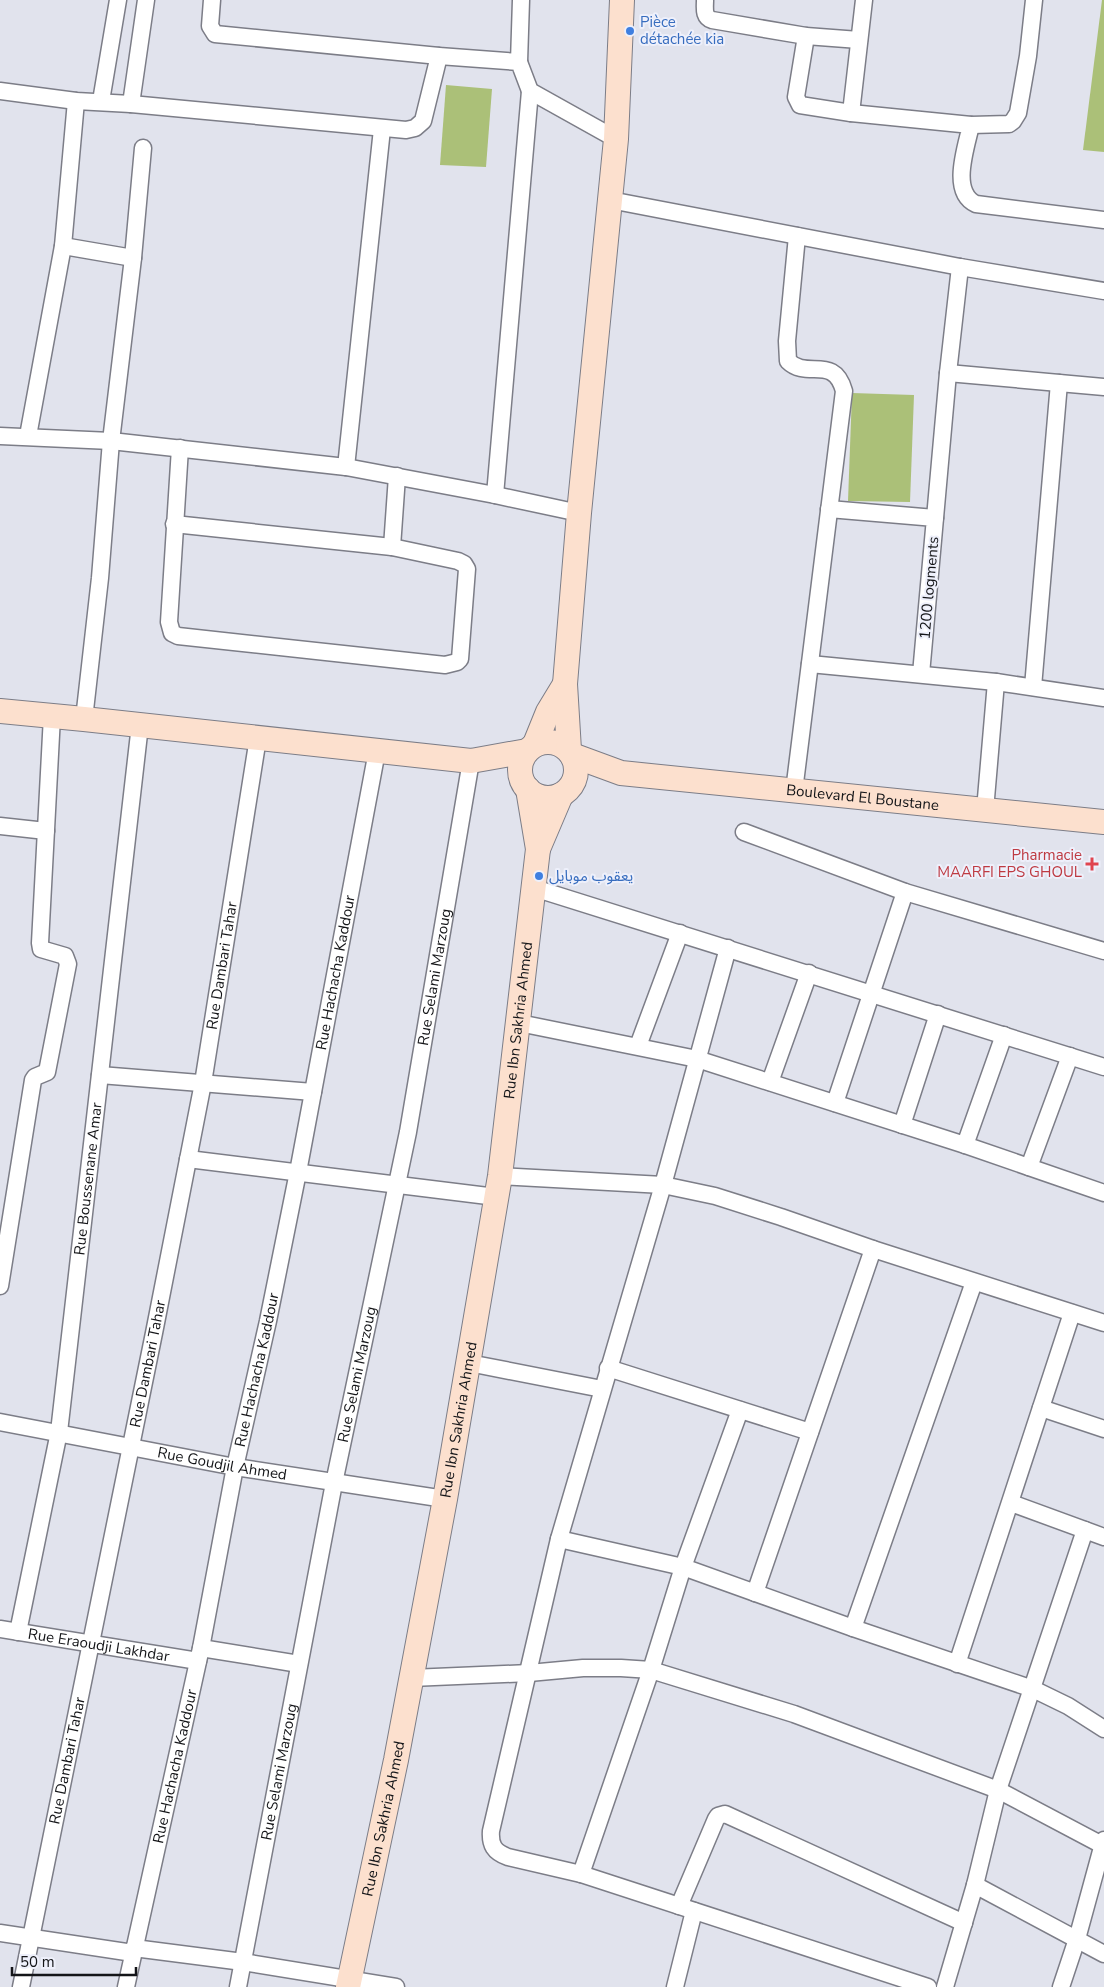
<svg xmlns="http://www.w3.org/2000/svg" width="1104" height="1987" font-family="'Nunito Sans','Noto Sans Arabic',sans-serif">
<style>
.green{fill:#abc078}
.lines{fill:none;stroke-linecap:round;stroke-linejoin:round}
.minor-casing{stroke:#7c7d87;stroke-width:19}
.secondary-casing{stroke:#7c7d87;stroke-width:26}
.minor{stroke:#fff;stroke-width:16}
.secondary{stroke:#fce0ce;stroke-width:24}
.shop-dot{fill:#3f7fe0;stroke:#eef0fb;stroke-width:2}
.health-dot{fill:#e0444e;stroke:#eef0fb;stroke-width:2}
.labels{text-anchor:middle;stroke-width:4;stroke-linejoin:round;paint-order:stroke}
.shop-label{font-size:15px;fill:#366cbe;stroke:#eef0fb;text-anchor:start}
.street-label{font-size:15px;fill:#141518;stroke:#eef0fb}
.health-label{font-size:15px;fill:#be3a42;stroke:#eef0fb;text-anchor:end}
</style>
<rect width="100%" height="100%" fill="#e1e3ed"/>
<!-- green -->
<g class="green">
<polygon points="1102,0 1104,0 1104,152 1083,150"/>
<polygon points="446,85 492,89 486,167 440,165"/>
<polygon points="852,393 914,395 910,502 848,501"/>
</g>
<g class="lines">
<!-- minor casing -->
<g class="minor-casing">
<g id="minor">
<polyline points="212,0 210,26 215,34 439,56 519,62 530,91 616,139"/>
<path d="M705 0C705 8 703 17 712 20L806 36 859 40"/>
<path d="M806 36 796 97 800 105 851 113 971 125C966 148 950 192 976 204L1104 220"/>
<polyline points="519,62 521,0"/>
<polyline points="0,91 76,101 131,104 406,130 415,128 423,121 439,56"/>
<polyline points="101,101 118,0"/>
<polyline points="131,104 146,0"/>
<polyline points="851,113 864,0"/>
<polyline points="971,125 1009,124 1013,121 1018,113 1028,56 1034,0"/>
<polyline points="610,200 960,267 1104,291"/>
<polyline points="63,246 133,258"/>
<polyline points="948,373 1104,387"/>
<polyline points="0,436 111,441 346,467 495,495 579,513"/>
<polyline points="28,436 63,246 76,101"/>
<polyline points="180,448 169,622 172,633 178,636 445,665 457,662 460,659 467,569 464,564 458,561 392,547 397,476"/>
<polyline points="346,467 382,129"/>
<polyline points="495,495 530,91"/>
<polyline points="829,509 935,518 921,674"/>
<polyline points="935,518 948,373 960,267"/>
<polyline points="174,524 392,547"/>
<polyline points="810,664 996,682 1104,698"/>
<polyline points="1033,687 1059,383"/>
<polyline points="84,719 100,578 111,441 133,258 143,148"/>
<path d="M794 791 844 391C834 354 807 380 788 361L787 341 797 236"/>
<polyline points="985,810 996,682"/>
<polyline points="0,826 46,831"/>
<polyline points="744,832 905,892 1104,951"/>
<polyline points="534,888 1104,1067"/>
<path d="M728 948 663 1185 559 1539 491 1831C490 1845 494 1852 508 1857L581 1874 928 1987"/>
<polyline points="519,1023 697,1059 965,1145 1104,1193"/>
<polyline points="638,1046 680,933"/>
<polyline points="100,1075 313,1092"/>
<polyline points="770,1082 809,973"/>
<polyline points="835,1103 905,892"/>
<polyline points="902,1125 938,1014"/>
<polyline points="965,1145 1004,1035"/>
<polyline points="188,1159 496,1197"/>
<polyline points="1029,1167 1070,1056"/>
<polyline points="500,1176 663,1185 715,1196 781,1217 873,1249 1104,1323"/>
<polyline points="0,1286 33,1080 35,1077 47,1072 68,964 65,956 41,949 40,943 52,716"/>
<polyline points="469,1363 602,1389"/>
<polyline points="608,1368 810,1432"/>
<polyline points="1041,1408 1104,1429"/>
<path id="s1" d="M0 1422 235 1467 445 1499"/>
<polyline points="1011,1503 1104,1537"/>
<polyline points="559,1539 683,1567 853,1628 1033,1689 1068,1706 1104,1729"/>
<polyline points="755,1593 873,1249"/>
<polyline points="853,1628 974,1282"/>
<path id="s2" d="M0 1629 198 1661"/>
<path id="s3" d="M18 1632 59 1432 140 725"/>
<polyline points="201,1648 299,1664"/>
<polyline points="957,1664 1072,1313"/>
<polyline points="411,1678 529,1673 583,1668 621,1668 651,1670 794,1714 998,1790 1104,1846"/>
<polyline points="581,1874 651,1670 683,1567 740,1410"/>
<polyline points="975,1885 1104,1954"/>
<polyline points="679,1906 716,1819 718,1816 725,1814 964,1923"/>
<polyline points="0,1933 133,1953"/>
<polyline points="134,1948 243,1962 396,1987"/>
<path id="s4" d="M21 1987 154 1333 203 1083 258 738"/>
<path id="s5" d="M126 1987 201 1648 235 1467 268 1321 298 1172 377 751"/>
<path id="s6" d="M238 1987 334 1483 408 1132 471 761"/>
<polyline points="675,1987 694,1911"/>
<polyline points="945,1987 975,1885 998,1790 1085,1530"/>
<polyline points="1061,1987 1077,1939 1104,1840"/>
</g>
</g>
<!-- secondary casing -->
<g class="secondary-casing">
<g id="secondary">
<polyline points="0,711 84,719 471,761 527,751"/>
<circle cx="548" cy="770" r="28"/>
<polyline points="535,744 548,712 565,684"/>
<polyline points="569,750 565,684 579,513 616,139 622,0"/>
<path id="s7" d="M572 755 621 773 1104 822"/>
<polyline points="538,849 561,795"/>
<path id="s8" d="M348 1987 396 1760 445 1499 500 1176 538 849 528 789"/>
</g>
</g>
<!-- minor -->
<use href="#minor" class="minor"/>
<!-- secondary -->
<use href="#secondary" class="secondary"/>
</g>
<!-- markers -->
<g class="shop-dot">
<circle cx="630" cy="31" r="5"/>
<circle cx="539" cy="876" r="5"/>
</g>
<path class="health-dot" d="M1089.5 856.5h5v5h5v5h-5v5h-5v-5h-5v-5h5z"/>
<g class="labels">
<!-- shop labels -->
<g class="shop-label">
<text x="640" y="27">Pièce<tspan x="640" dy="17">détachée kia</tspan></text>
<text x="549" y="881">يعقوب موبايل</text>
</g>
<!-- street labels -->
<g class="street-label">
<text transform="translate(929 588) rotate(-85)" y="5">1200 logments</text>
<text dy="5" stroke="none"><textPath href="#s7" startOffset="295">Boulevard El Boustane</textPath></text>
<text dy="5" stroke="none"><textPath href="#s4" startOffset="1041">Rue Dambari Tahar</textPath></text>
<text dy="5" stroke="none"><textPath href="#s5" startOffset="1036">Rue Hachacha Kaddour</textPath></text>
<text dy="5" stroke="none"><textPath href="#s6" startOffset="1029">Rue Selami Marzoug</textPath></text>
<text dy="5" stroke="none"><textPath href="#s8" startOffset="982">Rue Ibn Sakhria Ahmed</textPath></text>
<text dy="5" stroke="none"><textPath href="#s3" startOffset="459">Rue Boussenane Amar</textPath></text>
<text dy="5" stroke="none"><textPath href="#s4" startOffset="636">Rue Dambari Tahar</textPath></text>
<text dy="5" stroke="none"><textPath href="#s5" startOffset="631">Rue Hachacha Kaddour</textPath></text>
<text dy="5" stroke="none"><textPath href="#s6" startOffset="624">Rue Selami Marzoug</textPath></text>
<text dy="5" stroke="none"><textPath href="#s8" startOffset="578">Rue Ibn Sakhria Ahmed</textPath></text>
<text dy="5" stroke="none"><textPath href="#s1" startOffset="226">Rue Goudjil Ahmed</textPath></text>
<text dy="5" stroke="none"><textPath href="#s2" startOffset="100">Rue Eraoudji Lakhdar</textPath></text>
<text dy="5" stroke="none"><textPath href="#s4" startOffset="231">Rue Dambari Tahar</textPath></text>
<text dy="5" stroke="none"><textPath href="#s5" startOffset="226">Rue Hachacha Kaddour</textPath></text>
<text dy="5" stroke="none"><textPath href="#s6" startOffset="219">Rue Selami Marzoug</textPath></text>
<text dy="5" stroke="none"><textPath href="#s8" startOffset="172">Rue Ibn Sakhria Ahmed</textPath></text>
</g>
<!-- health labels -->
<g class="health-label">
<text x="1082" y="860">Pharmacie<tspan x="1082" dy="17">MAARFI EPS GHOUL</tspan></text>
</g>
</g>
<!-- scale -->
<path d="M12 1967v8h124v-8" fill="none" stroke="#141518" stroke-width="2.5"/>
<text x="20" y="1967" font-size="15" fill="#141518" stroke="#eef0fb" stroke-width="4" paint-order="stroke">50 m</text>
</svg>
